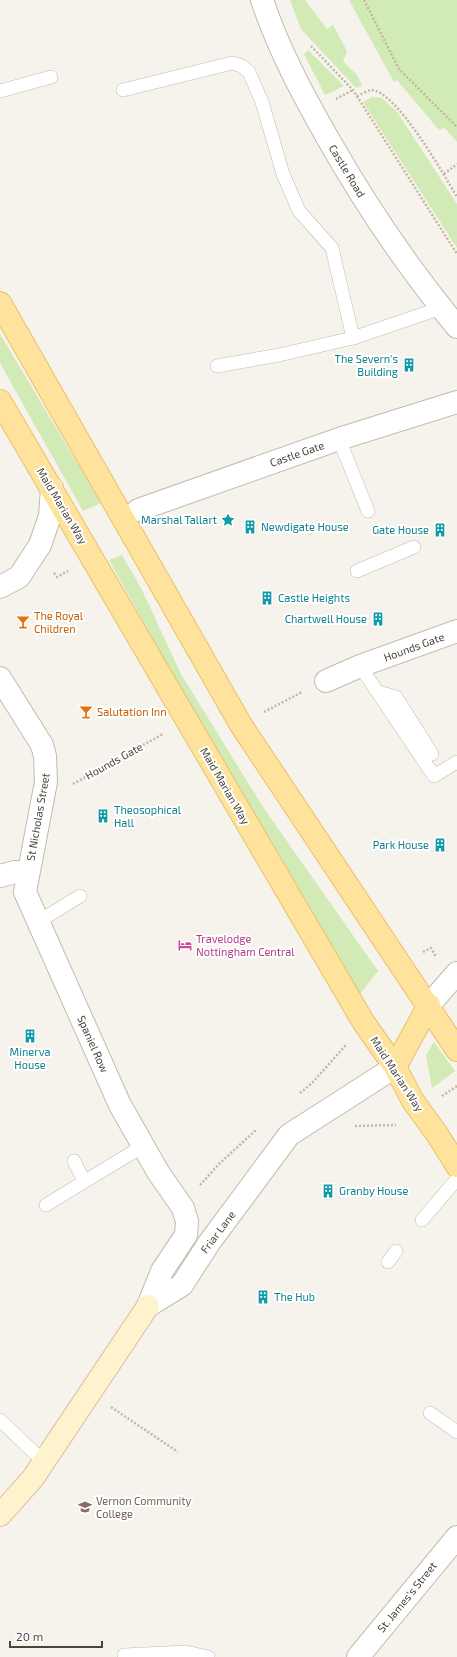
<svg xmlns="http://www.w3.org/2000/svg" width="457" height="1657" font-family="'Exo 2',sans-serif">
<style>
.green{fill:#d2eab5}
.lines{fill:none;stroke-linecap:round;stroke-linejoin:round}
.lane-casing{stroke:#c2bbae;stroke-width:14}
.street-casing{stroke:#c2bbae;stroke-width:24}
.secondary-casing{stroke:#d6c79b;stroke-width:24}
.primary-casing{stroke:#e6c16a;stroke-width:24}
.path{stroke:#c4b79f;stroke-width:2.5;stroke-dasharray:2 2;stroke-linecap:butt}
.lane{stroke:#fff;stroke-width:13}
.street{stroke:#fff;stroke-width:22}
.secondary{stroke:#fff3cd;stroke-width:22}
.primary{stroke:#ffe39c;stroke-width:22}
.labels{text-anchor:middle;stroke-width:4;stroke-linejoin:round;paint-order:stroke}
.street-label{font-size:11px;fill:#4b4439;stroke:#fff}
.culture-label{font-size:11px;fill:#0d838f;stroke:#fff;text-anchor:end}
.food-label{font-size:11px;fill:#c56008;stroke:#fff;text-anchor:start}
.hotel-label{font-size:11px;fill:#b23c85;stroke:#fff;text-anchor:start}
.education-label{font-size:11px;fill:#785e54;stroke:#fff;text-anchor:start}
</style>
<rect width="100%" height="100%" fill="#f6f3ec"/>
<!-- green -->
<g class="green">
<polygon points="290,0 305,0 327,29 333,25 347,51 343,61 357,75 362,86 356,88 301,29"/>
<polygon points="349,0 457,0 457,142 445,128 439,130 397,80 394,82"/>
<polygon points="309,50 309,51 344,86 325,95 304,54"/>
<polygon points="372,97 382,98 397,112 457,204 457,248 363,102"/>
<polygon points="0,334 101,503 83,511 0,363"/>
<polygon points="122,555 142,590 181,674 263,807 378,971 360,994 282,859 208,738 109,560"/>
<polygon points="434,1042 455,1071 432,1088 426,1055"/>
</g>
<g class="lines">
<!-- lane casing -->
<g class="lane-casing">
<g id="lane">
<polyline points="123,90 232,63 242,66 249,72 262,102 283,174 299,211 332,248 353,338"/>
<polyline points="0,91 51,77"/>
<polyline points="217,366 279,355 353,338 441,308"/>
<polyline points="339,439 368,511"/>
<polyline points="357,571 414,547"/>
<polyline points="360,666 434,776 457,762"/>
<polyline points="378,692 396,697 432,754"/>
<polyline points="38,922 80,896"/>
<polyline points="74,1161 84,1181"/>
<polyline points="46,1205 143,1146"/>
<polyline points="422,1220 457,1179"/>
<polyline points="388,1262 396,1251"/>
<polyline points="430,1413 457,1432"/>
<polyline points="0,1420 44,1462"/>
<polyline points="124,1655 186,1652 208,1657"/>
</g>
</g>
<!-- street casing -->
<g class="street-casing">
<g id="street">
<path d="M262 0C278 48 302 93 327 137 365 204 408 268 457 327"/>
<polyline points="138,510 339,439 457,402"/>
<polyline points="0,587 19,577 40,545 50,516 52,488"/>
<polyline points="0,678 42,745 45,756 46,782 25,892 120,1105 158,1172 183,1208 187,1221 186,1235 162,1271 148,1306"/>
<polyline points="326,681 360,666 457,631"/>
<polyline points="0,876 15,872 28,872"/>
<polyline points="429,1005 457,973"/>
<polyline points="148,1306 182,1285 209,1243 289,1135 395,1067"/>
<polyline points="358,1657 457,1537"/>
</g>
</g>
<!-- secondary casing -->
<g class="secondary-casing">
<polyline id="secondary" points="0,1515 33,1478 148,1306"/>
</g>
<!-- primary casing -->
<g class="primary-casing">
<g id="primary">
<polyline points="0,303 241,725 457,1050"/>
<polyline points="0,401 364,1023 395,1067 413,1101 437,1134 457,1166"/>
<polyline points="395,1067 429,1005"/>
</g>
</g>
<!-- path -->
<g class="path">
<polyline points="364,0 399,69 457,127"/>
<polyline points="311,46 353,90 457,254"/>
<path d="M357 96C360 95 367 91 371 90 396 90 444 175 457 197"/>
<polyline points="336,99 353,90"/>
<polyline points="444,174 457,164"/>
<polyline points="54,573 57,577 68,571"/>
<polyline points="264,712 302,692"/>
<polyline points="73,784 163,734"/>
<polyline points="423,952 431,948 436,957"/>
<polyline points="300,1093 312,1083 346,1045"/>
<polyline points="442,1096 457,1086"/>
<polyline points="355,1126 396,1125"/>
<polyline points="200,1185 219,1164 256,1130"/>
<polyline points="111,1407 178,1452"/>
</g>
<!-- lane -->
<use href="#lane" class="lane"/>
<!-- street -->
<use href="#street" class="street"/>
<!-- secondary -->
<use href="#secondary" class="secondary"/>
<!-- primary -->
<use href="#primary" class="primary"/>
</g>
<!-- icons -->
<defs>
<g id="building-bare" transform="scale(1.08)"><path d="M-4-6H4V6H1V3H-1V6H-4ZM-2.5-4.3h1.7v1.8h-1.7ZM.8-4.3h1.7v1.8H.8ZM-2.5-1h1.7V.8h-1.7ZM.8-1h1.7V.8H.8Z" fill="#0f9aa8" stroke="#fff" stroke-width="2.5" paint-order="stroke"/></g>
<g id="sight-bare" transform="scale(1.08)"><path d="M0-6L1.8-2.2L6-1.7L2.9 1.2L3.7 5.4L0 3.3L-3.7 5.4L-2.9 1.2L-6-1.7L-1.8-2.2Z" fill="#0f9aa8" stroke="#fff" stroke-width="2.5" paint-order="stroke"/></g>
<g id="bar-bare" transform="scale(1.08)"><path d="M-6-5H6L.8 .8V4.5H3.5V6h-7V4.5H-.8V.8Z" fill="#e8710a" stroke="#fff" stroke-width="2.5" paint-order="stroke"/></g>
<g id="hotel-bare" transform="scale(1.08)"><path d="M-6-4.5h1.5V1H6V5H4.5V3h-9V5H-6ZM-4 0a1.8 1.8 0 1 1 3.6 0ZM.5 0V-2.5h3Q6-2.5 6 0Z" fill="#d1479c" stroke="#fff" stroke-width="2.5" paint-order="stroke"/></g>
<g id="university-bare" transform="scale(1.08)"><path d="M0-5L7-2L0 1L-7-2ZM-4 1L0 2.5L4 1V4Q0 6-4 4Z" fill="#8d6e63" stroke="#fff" stroke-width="2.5" paint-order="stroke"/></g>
</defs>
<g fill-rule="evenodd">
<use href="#building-bare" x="409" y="365"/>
<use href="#sight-bare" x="228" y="520"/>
<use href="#building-bare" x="250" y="527"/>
<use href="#building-bare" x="440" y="530"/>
<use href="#building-bare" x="267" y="598"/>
<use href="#building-bare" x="378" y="619"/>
<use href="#bar-bare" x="23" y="622"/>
<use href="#bar-bare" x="86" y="712"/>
<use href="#building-bare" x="103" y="816"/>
<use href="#building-bare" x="440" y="845"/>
<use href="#hotel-bare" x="185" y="945"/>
<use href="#building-bare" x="30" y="1036"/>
<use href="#building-bare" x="328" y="1191"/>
<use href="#building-bare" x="263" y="1297"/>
<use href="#university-bare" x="85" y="1507"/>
</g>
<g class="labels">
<!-- street labels -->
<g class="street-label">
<text transform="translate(347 171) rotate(59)" y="4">Castle Road</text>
<text transform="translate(297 454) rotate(-19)" y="4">Castle Gate</text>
<text transform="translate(62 506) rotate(59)" y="4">Maid Marian Way</text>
<text transform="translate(414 647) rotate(-20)" y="4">Hounds Gate</text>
<text transform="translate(114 761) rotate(-29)" y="4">Hounds Gate</text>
<text transform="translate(225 786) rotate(60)" y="4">Maid Marian Way</text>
<text transform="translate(38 817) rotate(-80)" y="4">St Nicholas Street</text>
<text transform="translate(93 1044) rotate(66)" y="4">Spaniel Row</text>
<text transform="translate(397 1074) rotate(57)" y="4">Maid Marian Way</text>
<text transform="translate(218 1232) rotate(-53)" y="4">Friar Lane</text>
<text transform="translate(407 1597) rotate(-51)" y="4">St. James's Street</text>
</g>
<!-- culture labels -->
<g class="culture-label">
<text x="398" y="363">The Severn's<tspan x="398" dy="13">Building</tspan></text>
<text x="217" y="524">Marshal Tallart</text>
<text x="261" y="531" text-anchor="start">Newdigate House</text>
<text x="429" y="534">Gate House</text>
<text x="278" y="602" text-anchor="start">Castle Heights</text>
<text x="367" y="623">Chartwell House</text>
<text x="114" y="814" text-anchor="start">Theosophical<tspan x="114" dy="13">Hall</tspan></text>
<text x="429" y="849">Park House</text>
<text x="30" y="1056" text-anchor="middle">Minerva<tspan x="30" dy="13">House</tspan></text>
<text x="339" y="1195" text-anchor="start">Granby House</text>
<text x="274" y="1301" text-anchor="start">The Hub</text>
</g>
<!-- food labels -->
<g class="food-label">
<text x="34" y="620">The Royal<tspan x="34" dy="13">Children</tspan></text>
<text x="97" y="716">Salutation Inn</text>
</g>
<!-- hotel labels -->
<g class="hotel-label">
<text x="196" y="943">Travelodge<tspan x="196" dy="13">Nottingham Central</tspan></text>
</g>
<!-- education labels -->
<g class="education-label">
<text x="96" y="1505">Vernon Community<tspan x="96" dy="13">College</tspan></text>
</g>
</g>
<!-- scale -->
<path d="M10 1641v6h92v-6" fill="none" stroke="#4b4439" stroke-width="2"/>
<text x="16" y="1641" font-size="12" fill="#4b4439" stroke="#ffffff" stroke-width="3" paint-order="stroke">20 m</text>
</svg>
